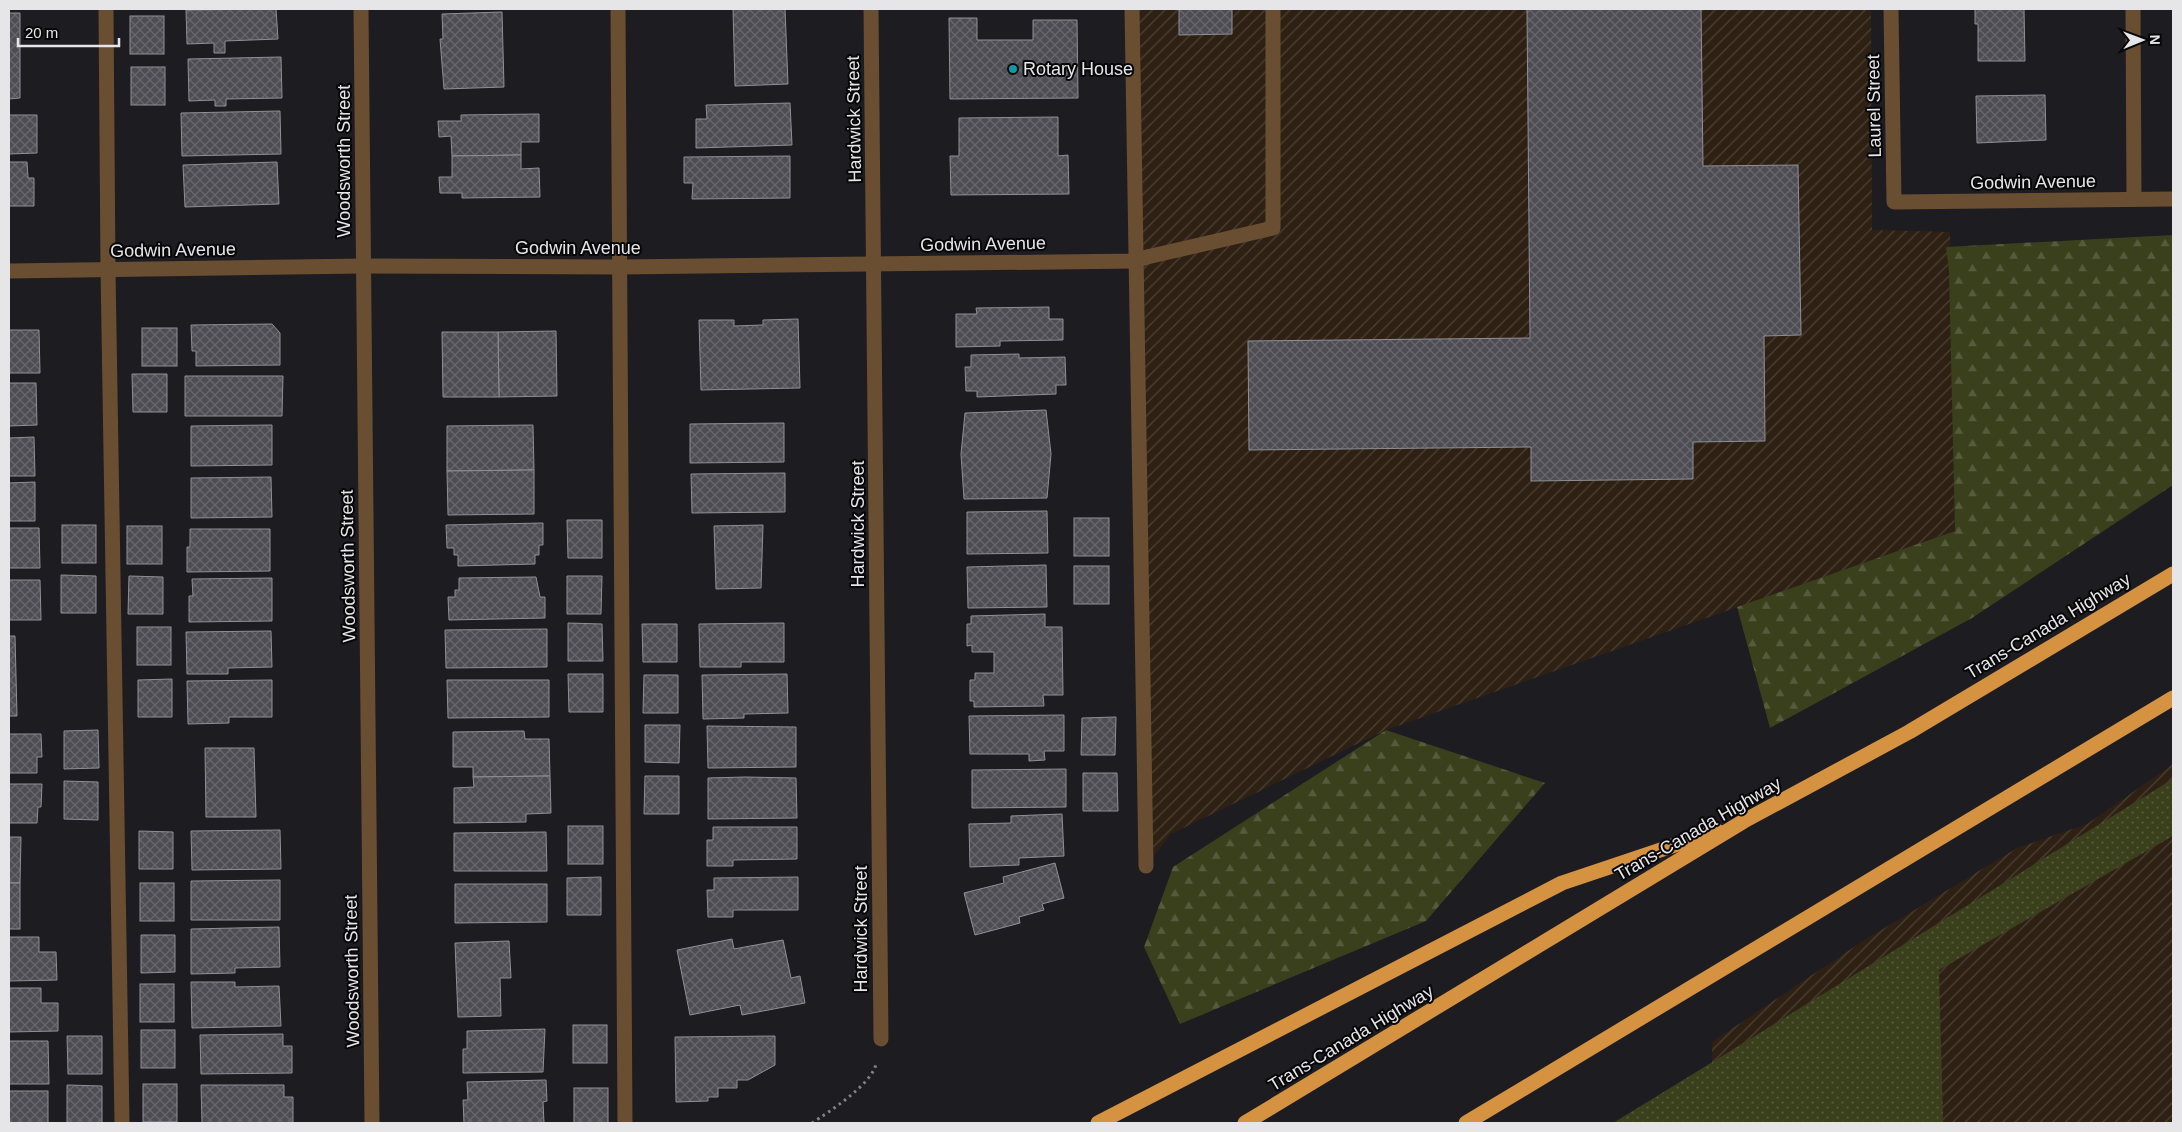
<svg xmlns="http://www.w3.org/2000/svg" width="2182" height="1132" font-family="Arial,sans-serif">
<style>
.industrial{fill:url(#industrial-furrows)}
.grass{fill:url(#grass-dots)}
.forest{fill:url(#forest-firs)}
.building{fill:url(#building-cross-hatch);stroke:#8f8f96}
.lines{fill:none;stroke-linecap:round;stroke-linejoin:round}
.path{stroke:#828286;stroke-width:3;stroke-dasharray:2.5 4;stroke-linecap:butt}
.lane{stroke:#694e31;stroke-width:15}
.street{stroke:#694e31;stroke-width:15}
.highway{stroke:#d59240;stroke-width:15}
.culture-dot{fill:#0f9aa8;stroke:#070709;stroke-width:2}
.labels{text-anchor:middle;stroke-width:4;stroke-linejoin:round;paint-order:stroke}
.poi-label{font-size:18px;fill:#e6e6e9;stroke:#070709;text-anchor:start}
.street-label{font-size:18px;fill:#e6e6e9;stroke:#070709}
</style>
<defs>
<pattern id="industrial-furrows" width="10" height="10" patternUnits="userSpaceOnUse" patternTransform="scale(1.25)"><rect width="10" height="10" fill="#2e2114"/><path d="M-1 1l2-2M0 10L10 0M9 11l2-2" fill="none" stroke="#4c4136"/></pattern>
<pattern id="grass-dots" width="8" height="8" patternUnits="userSpaceOnUse" patternTransform="scale(1.25)"><rect width="8" height="8" fill="#3a3f1c"/><path d="M2 2h.1M6 6h.1" fill="none" stroke="#565b3d" stroke-width="1.8" stroke-linecap="round"/></pattern>
<pattern id="forest-firs" width="22" height="20" patternUnits="userSpaceOnUse" patternTransform="scale(1.25)"><rect width="22" height="20" fill="#3a3f1c"/><path d="M5 1l3.5 6h-7zM16 11l3.5 6h-7z" fill="#565b3d"/></pattern>
<pattern id="building-cross-hatch" width="8" height="8" patternUnits="userSpaceOnUse" patternTransform="scale(1.25)"><rect width="8" height="8" fill="#4e4d54"/><path d="M0 0l8 8M0 8l8-8" fill="none" stroke="#68676d"/></pattern>
</defs>
<rect width="100%" height="100%" fill="#1c1c21"/>
<!-- industrial -->
<g class="industrial">
<polygon points="1132,9 1871,9 1872,230 1950,232 1955,531 1386,730 1171,834 1146,866"/>
<polygon points="2173,764 2173,1123 1712,1123 1712,1042 1863,941 2017,848 2087,824"/>
</g>
<!-- grass -->
<polygon class="grass" points="2173,779 2173,836 1939,970 1943,1123 1613,1123"/>
<!-- forest -->
<g class="forest">
<polygon points="2173,235 2173,485 1972,618 1770,728 1737,607 1955,531 1949,270 1946,247"/>
<polygon points="1386,730 1545,783 1426,921 1180,1024 1144,947 1173,867"/>
</g>
<!-- building -->
<g class="building">
<polygon points="276,9 278,39 225,41 225,53 214,53 214,43 187,44 186,10"/>
<polygon points="733,9 785,9 788,84 735,86"/>
<polygon points="1179,9 1232,9 1232,34 1179,35"/>
<polygon points="1527,9 1701,9 1703,166 1798,165 1801,335 1764,336 1765,441 1693,442 1693,479 1531,481 1531,447 1249,450 1248,341 1530,338"/>
<polygon points="1975,9 2024,9 2025,61 1978,61 1978,24 1975,24"/>
<polygon points="502,12 504,87 444,89 440,39 443,39 442,14"/>
<polygon points="9,13 20,13 20,98 9,99"/>
<rect x="130" y="16" width="34" height="38"/>
<polygon points="949,18 977,18 977,40 1033,40 1033,20 1077,20 1078,98 950,99"/>
<polygon points="281,57 282,98 226,99 226,106 215,106 215,100 189,101 188,59"/>
<rect x="131" y="67" width="34" height="38"/>
<polygon points="2045,95 2046,140 1977,143 1976,96"/>
<polygon points="790,103 792,145 696,148 696,119 707,119 706,105"/>
<polygon points="280,111 281,154 182,156 181,113"/>
<polygon points="539,114 539,142 521,142 521,155 452,156 451,136 439,137 438,121 461,121 461,115"/>
<polygon points="9,115 37,115 37,153 9,154"/>
<polygon points="1058,117 1058,156 1068,155 1069,194 951,195 950,156 959,156 959,118"/>
<polygon points="521,155 521,169 539,168 540,197 462,198 462,193 440,193 439,177 452,177 452,156"/>
<polygon points="790,156 790,198 692,199 693,183 684,183 684,157"/>
<polygon points="9,162 27,162 28,178 34,178 34,206 9,206"/>
<polygon points="277,162 279,204 185,207 183,165"/>
<polygon points="1049,307 1049,319 1063,319 1063,340 1000,341 1000,346 956,347 956,314 977,314 976,308"/>
<polygon points="798,319 800,388 701,390 699,320 734,320 734,326 763,325 763,320"/>
<polygon points="272,324 280,333 280,365 196,366 196,351 192,351 191,325"/>
<rect x="142" y="328" width="35" height="38"/>
<polygon points="9,330 39,330 40,373 9,373"/>
<polygon points="556,331 557,396 499,397 498,332"/>
<polygon points="442,332 498,332 499,397 443,397"/>
<polygon points="1019,354 1019,358 1065,357 1066,385 1056,385 1056,394 977,397 977,391 966,391 965,367 971,367 971,355"/>
<polygon points="132,374 167,374 167,412 133,412"/>
<polygon points="185,376 283,376 282,416 185,416"/>
<polygon points="9,383 36,383 37,425 9,426"/>
<polygon points="1046,410 1051,454 1047,498 964,499 961,454 965,413"/>
<polygon points="784,423 784,462 690,463 690,424"/>
<polygon points="272,425 272,465 191,466 191,426"/>
<polygon points="533,425 534,470 447,471 447,426"/>
<polygon points="34,437 35,476 9,476 9,438"/>
<polygon points="534,470 534,514 448,515 447,471"/>
<polygon points="785,473 785,512 692,513 691,474"/>
<polygon points="271,477 272,517 191,518 191,478"/>
<polygon points="35,482 35,521 9,521 9,483"/>
<polygon points="1047,511 1048,553 967,554 967,512"/>
<rect x="1074" y="518" width="35" height="38"/>
<polygon points="567,520 602,520 602,558 568,558"/>
<polygon points="543,523 543,545 539,545 539,555 535,555 535,564 458,566 458,555 454,555 454,548 447,548 446,525"/>
<rect x="62" y="525" width="34" height="38"/>
<polygon points="763,525 761,588 716,589 714,526"/>
<rect x="127" y="526" width="35" height="38"/>
<polygon points="9,528 39,528 40,568 9,568"/>
<polygon points="190,529 270,529 270,571 187,572 187,547 190,547"/>
<polygon points="1046,565 1047,607 968,608 967,567"/>
<rect x="1074" y="566" width="35" height="38"/>
<polygon points="61,575 96,576 96,613 61,613"/>
<polygon points="129,576 163,577 163,614 128,614"/>
<polygon points="567,576 602,576 601,614 567,614"/>
<polygon points="536,577 540,597 545,597 545,618 449,620 448,597 455,597 455,590 459,590 459,578"/>
<polygon points="272,578 272,621 189,622 189,596 193,596 192,579"/>
<polygon points="9,580 40,580 41,620 9,620"/>
<polygon points="1045,614 1045,627 1062,627 1063,695 1043,695 1044,706 974,707 974,701 970,701 970,680 975,680 975,673 994,673 994,652 972,652 972,645 967,646 967,624 971,624 971,616"/>
<polygon points="568,623 602,624 603,661 568,661"/>
<polygon points="784,623 784,662 741,662 741,667 700,667 699,624"/>
<polygon points="642,624 677,624 677,662 643,662"/>
<rect x="137" y="627" width="34" height="38"/>
<polygon points="547,629 547,667 446,668 445,630"/>
<polygon points="271,631 272,667 228,668 228,674 187,674 186,632"/>
<polygon points="9,636 15,636 17,716 9,716"/>
<polygon points="568,674 603,674 603,712 569,712"/>
<polygon points="787,674 788,713 744,714 744,718 703,719 702,675"/>
<polygon points="644,675 678,675 678,713 643,713"/>
<polygon points="172,679 172,717 138,717 138,680"/>
<polygon points="272,680 272,717 229,717 229,723 188,724 187,681"/>
<polygon points="447,680 549,680 549,717 448,718"/>
<polygon points="1064,715 1064,751 1044,751 1045,760 1029,761 1029,754 970,754 969,716"/>
<polygon points="1116,717 1115,755 1081,755 1082,718"/>
<polygon points="645,725 680,725 679,763 645,762"/>
<polygon points="707,726 796,727 796,767 708,768"/>
<polygon points="98,730 99,768 64,769 64,731"/>
<polygon points="524,731 525,739 549,739 550,776 473,777 473,767 453,767 453,732"/>
<polygon points="9,734 41,734 42,757 37,757 37,773 9,773"/>
<polygon points="205,748 254,748 256,817 206,817"/>
<polygon points="1066,769 1066,807 972,808 972,770"/>
<polygon points="1083,773 1117,773 1118,811 1083,811"/>
<polygon points="550,776 551,813 526,814 526,822 454,823 454,788 474,787 473,777"/>
<polygon points="645,776 679,776 679,814 644,814"/>
<polygon points="745,777 796,778 797,818 708,819 708,778"/>
<polygon points="64,781 98,782 98,820 64,819"/>
<polygon points="9,784 42,784 41,807 38,807 37,823 9,823"/>
<polygon points="1062,814 1064,856 1019,858 1019,865 970,867 969,824 1011,823 1011,816"/>
<rect x="568" y="826" width="35" height="38"/>
<polygon points="713,827 797,827 797,859 733,860 733,866 707,866 707,840 713,840"/>
<polygon points="280,830 281,869 192,870 191,831"/>
<polygon points="139,831 173,832 173,869 139,869"/>
<polygon points="546,832 547,871 454,871 454,833"/>
<polygon points="9,837 21,837 20,883 9,883"/>
<polygon points="1055,863 1064,898 1042,904 1044,910 1019,917 1020,923 975,935 964,893 1004,883 1003,877"/>
<polygon points="601,877 601,915 567,915 567,878"/>
<polygon points="798,877 798,910 733,910 733,917 708,917 707,890 714,890 714,878"/>
<polygon points="280,880 280,920 191,920 191,881"/>
<rect x="9" y="883" width="11" height="46"/>
<rect x="140" y="883" width="34" height="38"/>
<polygon points="455,884 547,884 547,922 455,923"/>
<polygon points="279,927 280,967 235,968 235,973 191,974 191,929"/>
<polygon points="141,935 175,935 175,972 141,973"/>
<polygon points="9,937 39,937 39,952 56,952 57,980 9,981"/>
<polygon points="732,939 734,949 783,940 791,978 800,976 805,1003 742,1015 740,1005 690,1015 677,950"/>
<polygon points="509,941 511,978 500,978 501,1016 458,1017 455,943"/>
<polygon points="191,982 235,982 235,987 279,986 281,1026 192,1028"/>
<rect x="140" y="984" width="34" height="38"/>
<polygon points="9,988 41,988 41,1003 58,1003 58,1031 9,1032"/>
<rect x="573" y="1025" width="34" height="38"/>
<polygon points="545,1029 543,1072 463,1073 463,1049 467,1049 467,1031"/>
<rect x="141" y="1030" width="34" height="38"/>
<polygon points="283,1034 283,1046 292,1046 292,1073 201,1074 200,1035"/>
<polygon points="67,1036 102,1036 102,1074 68,1074"/>
<polygon points="775,1036 775,1065 748,1080 737,1080 737,1088 718,1088 718,1097 708,1097 708,1101 676,1102 675,1037"/>
<polygon points="9,1041 48,1041 49,1084 9,1084"/>
<polygon points="546,1080 547,1101 543,1102 544,1123 464,1123 463,1100 468,1100 467,1082"/>
<rect x="143" y="1084" width="34" height="38"/>
<polygon points="67,1085 102,1086 102,1123 67,1123"/>
<polygon points="201,1085 284,1085 284,1097 293,1097 293,1123 202,1123"/>
<rect x="574" y="1088" width="34" height="35"/>
<rect x="9" y="1091" width="39" height="32"/>
</g>
<g class="lines">
<!-- path -->
<path class="path" d="M812 1123C829 1112 872 1084 876 1064"/>
<!-- lane -->
<g class="lane">
<polyline points="106,9 108,270 122,1123"/>
<polyline points="618,9 625,1123"/>
<polyline points="1132,9 1146,866"/>
<polyline points="2133,9 2134,199"/>
<polyline points="1147,257 1273,228 1273,9"/>
</g>
<!-- street -->
<g class="street">
<polyline points="361,9 372,1123"/>
<polyline points="871,9 881,1039"/>
<polyline points="1891,9 1894,202 2173,199"/>
<polyline points="9,271 364,266 620,267 1135,261 1147,257"/>
</g>
<!-- highway -->
<g class="highway">
<polyline points="1098,1123 1562,883 1717,831"/>
<polyline points="1245,1123 1744,821 1909,732 2173,574"/>
<polyline points="1466,1123 2173,698"/>
</g>
</g>
<!-- markers -->
<circle class="culture-dot" cx="1013" cy="69" r="5"/>
<g class="labels">
<!-- poi labels -->
<g class="poi-label">
<text x="1023" y="75">Rotary House</text>
</g>
<!-- street labels -->
<g class="street-label">
<text transform="translate(1874 106) rotate(-91)" y="6">Laurel Street</text>
<text transform="translate(854 119) rotate(-91)" y="6">Hardwick Street</text>
<text transform="translate(344 161) rotate(-90)" y="6">Woodsworth Street</text>
<text transform="translate(2033 182) rotate(-1)" y="6">Godwin Avenue</text>
<text transform="translate(983 244) rotate(-1)" y="6">Godwin Avenue</text>
<text x="578" y="254">Godwin Avenue</text>
<text transform="translate(173 250) rotate(-1)" y="6">Godwin Avenue</text>
<text transform="translate(858 524) rotate(-90)" y="6">Hardwick Street</text>
<text transform="translate(348 566) rotate(-91)" y="6">Woodsworth Street</text>
<text transform="translate(2048 626) rotate(-31)" y="6">Trans-Canada Highway</text>
<text transform="translate(1698 829) rotate(-30)" y="6">Trans-Canada Highway</text>
<text transform="translate(861 929) rotate(-90)" y="6">Hardwick Street</text>
<text transform="translate(352 971) rotate(-91)" y="6">Woodsworth Street</text>
<text transform="translate(1351 1038) rotate(-31)" y="6">Trans-Canada Highway</text>
</g>
</g>
<!-- border -->
<rect width="2182" height="1132" fill="none" stroke="#e6e6e9" stroke-width="20"/>
<!-- north arrow -->
<g transform="translate(2142 40) rotate(89)" stroke="#070709" stroke-width="4" paint-order="stroke">
<path d="M0-4L9 19L0 12L-9 19Z" fill="#e6e6e9"/>
<text y="-8" font-size="14" font-weight="bold" text-anchor="middle" fill="#e6e6e9">N</text>
</g>
<!-- scale -->
<path d="M18 38v8h101v-8" fill="none" stroke="#e6e6e9" stroke-width="2.5"/>
<text x="25" y="38" font-size="15" fill="#e6e6e9" stroke="#070709" stroke-width="4" paint-order="stroke">20 m</text>
</svg>
